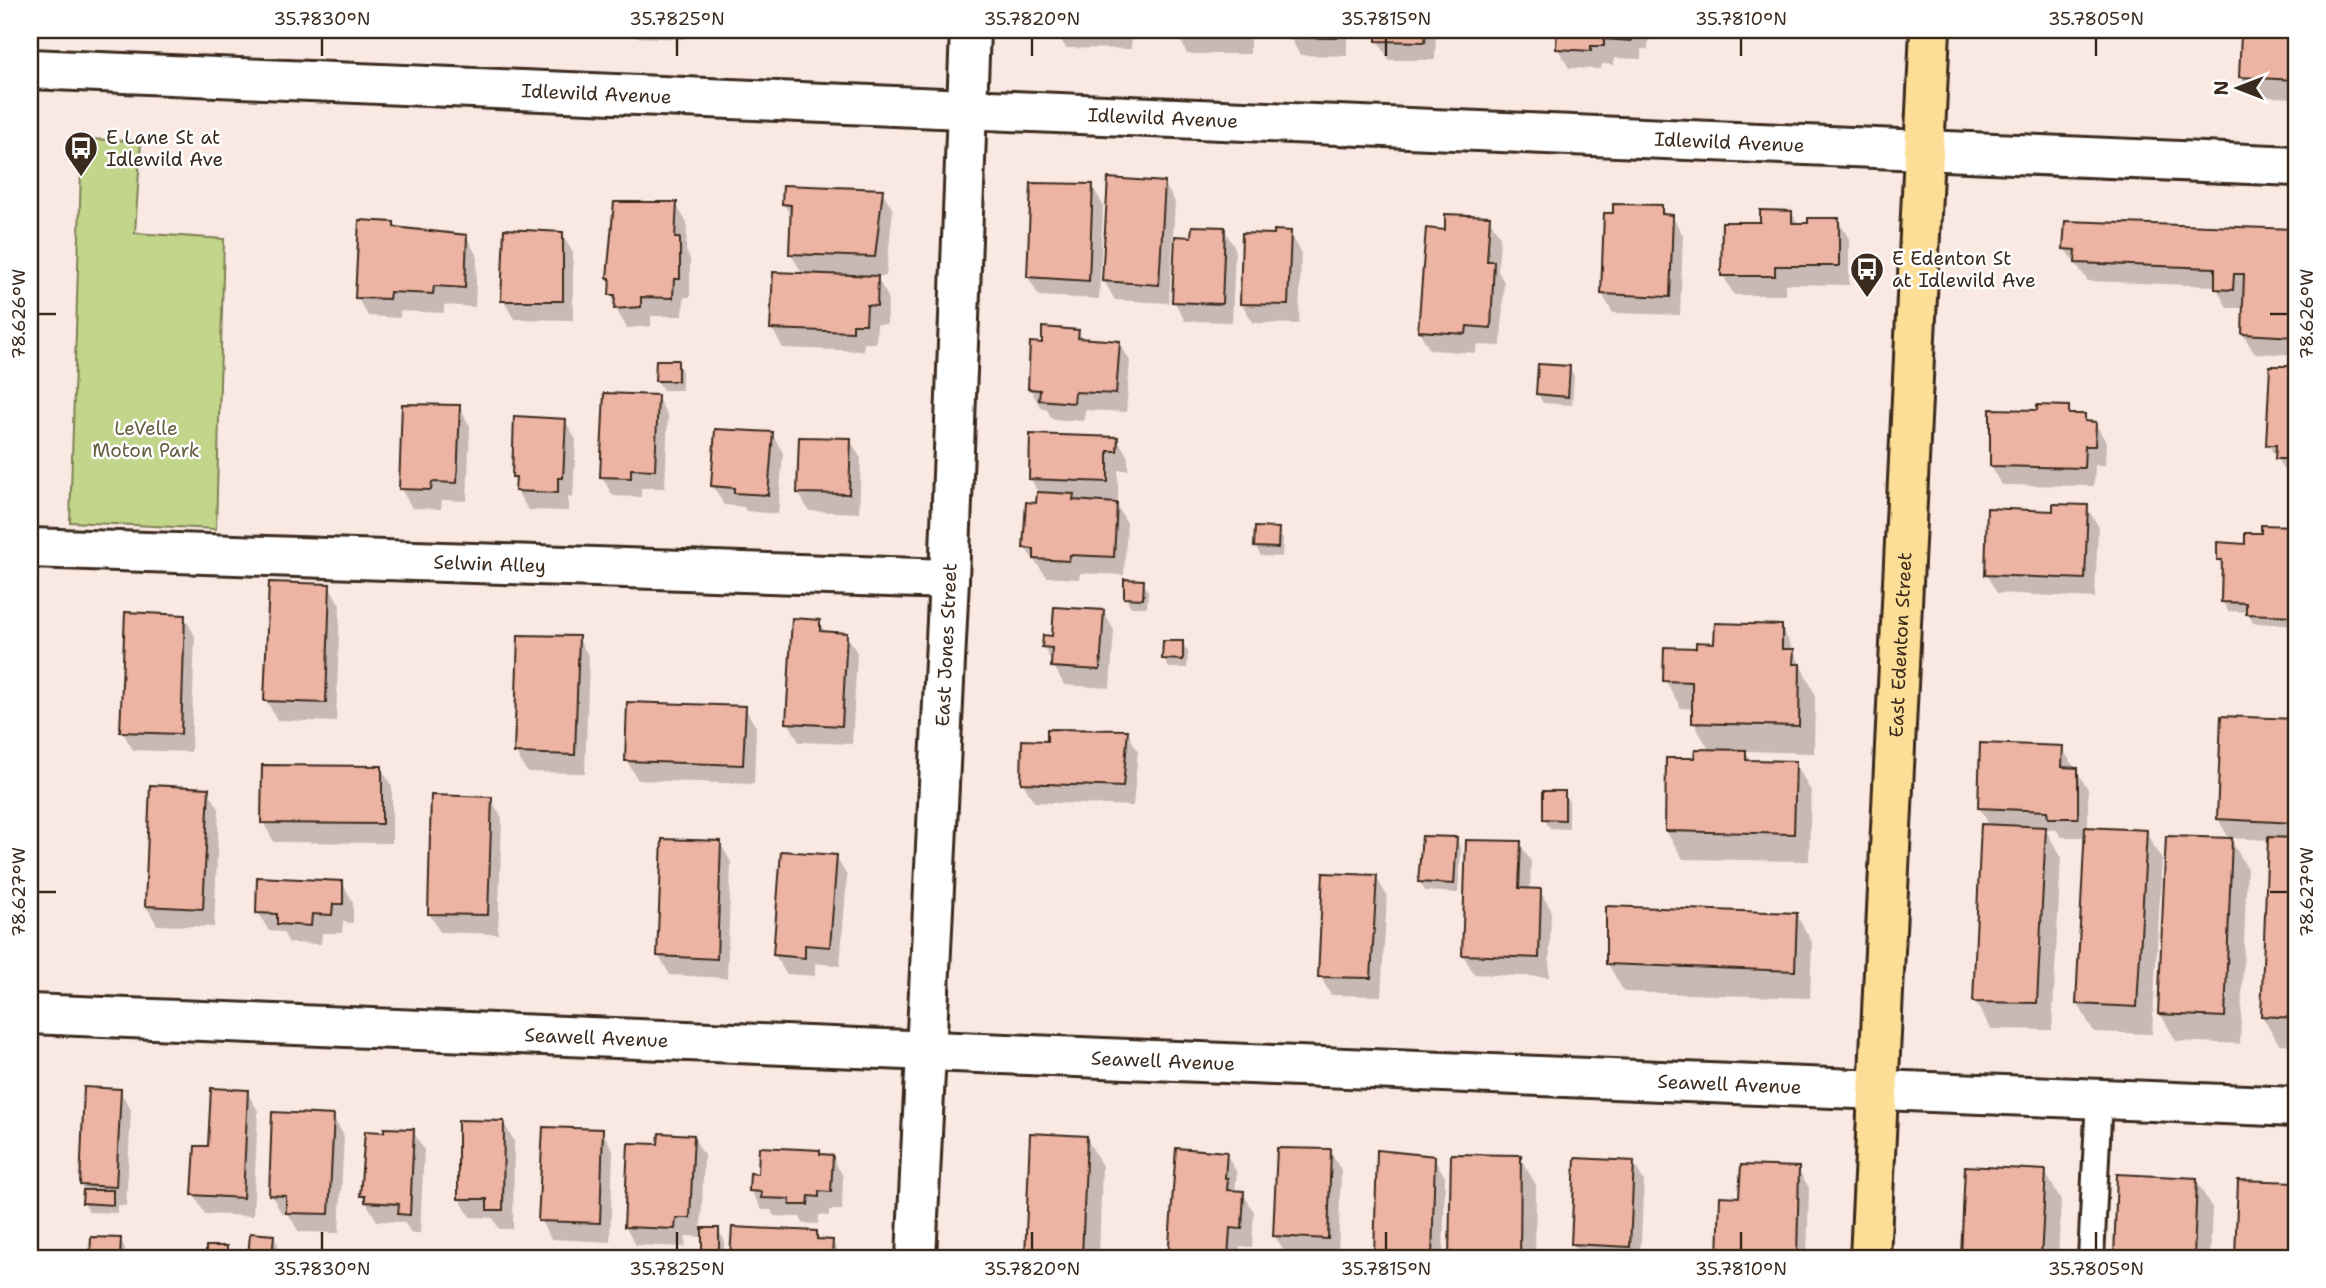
<svg xmlns="http://www.w3.org/2000/svg" width="2326" height="1288" font-family="'Shantell Sans',sans-serif">
<style>
.green{fill:#c2d58a;stroke:#7e8054;stroke-width:2}
.shadow{fill:#0003}
.building{fill:#edb4a3;stroke:#3b2a1e;stroke-width:2}
.lines{fill:none;stroke-linecap:round;stroke-linejoin:round}
.lane-casing{stroke:#3b2a1e;stroke-width:30}
.street-casing{stroke:#3b2a1e;stroke-width:44}
.secondary-casing{stroke:#3b2a1e;stroke-width:44}
.primary-casing{stroke:#3b2a1e;stroke-width:44}
.lane{stroke:#fff;stroke-width:24}
.street{stroke:#fff;stroke-width:38}
.secondary{stroke:#fff;stroke-width:38}
.primary{stroke:#fcde96;stroke-width:38}
.ticks{fill:none;stroke:#3b2a1e;stroke-width:2.5}
.labels{text-anchor:middle;stroke-width:5;stroke-linejoin:round;paint-order:stroke}
.street-label{font-size:19px;fill:#3b2a1e;stroke:#fff}
.poi-label{font-size:19px;fill:#3b2a1e;stroke:#fff;text-anchor:start}
.park-label{font-size:19px;fill:#645d3e;stroke:#fff}
.neatline{fill:none;stroke:#3b2a1e;stroke-width:2.5}
.ticks-label{font-size:18px;text-anchor:middle;fill:#3b2a1e}
</style>
<rect width="100%" height="100%" fill="#fae8e3"/>
<filter id="ink" filterUnits="userSpaceOnUse"><feTurbulence type="fractalNoise" baseFrequency=".0143" numOctaves="2"/><feDisplacementMap in="SourceGraphic" scale="14" xChannelSelector="R" yChannelSelector="G"/><feConvolveMatrix kernelMatrix="1 2 1 2 8 2 1 2 1" color-interpolation-filters="sRGB"/></filter>
<g filter="url(#ink)">
<!-- green -->
<polygon class="green" points="82,139 141,141 135,233 224,239 216,529 70,522"/>
<!-- shadow -->
<g class="shadow">
<polygon points="631,30 684,30 684,39 635,37"/>
<polygon points="1055,30 1132,30 1131,49 1066,48"/>
<polygon points="1176,30 1250,30 1250,54 1187,54"/>
<polygon points="1289,30 1347,30 1347,56 1300,55 1289,36"/>
<polygon points="1378,30 1436,30 1435,60 1389,60 1378,41"/>
<polygon points="1558,30 1649,30 1648,49 1641,49 1641,59 1614,58 1614,65 1602,64 1601,69 1569,68 1558,49"/>
<polygon points="2279,30 2296,30 2296,98 2252,96 2241,77 2279,38"/>
<polygon points="1164,183 1175,202 1169,303 1115,300 1104,281"/>
<polygon points="1092,186 1103,205 1099,299 1039,296 1028,277"/>
<polygon points="882,191 893,210 886,276 876,276 888,297 887,324 877,324 876,343 864,343 863,351 783,348 772,329 803,275 791,254 792,219 784,204"/>
<polygon points="676,204 687,223 686,251 690,259 690,297 684,297 683,316 651,316 651,326 627,328 616,309 609,277"/>
<polygon points="1661,207 1666,216 1672,216 1683,235 1680,315 1613,313 1602,294 1614,215"/>
<polygon points="1791,212 1799,225 1838,220 1849,239 1849,285 1785,284 1785,295 1734,295 1723,275 1762,224"/>
<polygon points="1489,218 1500,237 1498,271 1504,282 1501,346 1477,345 1476,353 1430,350 1419,331 1446,232"/>
<polygon points="393,223 397,229 466,236 477,256 475,307 444,305 444,313 400,311 400,318 368,316 357,297"/>
<polygon points="2066,223 2296,231 2296,355 2254,353 2243,334 2244,308 2227,308 2216,286 2088,281 2065,249"/>
<polygon points="1224,229 1235,248 1232,322 1185,321 1174,301 1193,238"/>
<polygon points="1290,233 1301,252 1299,324 1253,323 1242,304 1243,235"/>
<polygon points="562,234 573,253 573,320 514,319 503,300"/>
<polygon points="1078,331 1083,340 1119,342 1130,361 1126,412 1085,410 1084,421 1052,419 1046,408 1041,408 1030,389 1043,345"/>
<polygon points="677,362 682,371 682,390 663,390 657,381"/>
<polygon points="1569,367 1574,376 1572,405 1543,403 1538,394"/>
<polygon points="2272,367 2296,368 2296,478 2288,477 2268,444"/>
<polygon points="657,397 668,416 665,488 641,488 641,497 613,496 602,477"/>
<polygon points="459,407 470,426 467,501 442,500 441,509 412,508 401,489"/>
<polygon points="2068,408 2072,415 2084,416 2088,423 2095,423 2106,442 2105,465 2095,465 2094,486 2002,485 1991,466 2039,412"/>
<polygon points="565,420 576,440 573,497 568,496 568,511 528,510 517,491 514,477"/>
<polygon points="772,434 783,453 778,514 746,511 744,507 724,505 713,486"/>
<polygon points="1117,438 1128,457 1128,470 1118,470 1118,501 1114,501 1127,523 1124,575 1080,573 1079,579 1047,577 1025,548 1037,504 1038,492 1031,479"/>
<polygon points="850,440 861,459 859,513 809,511 798,492"/>
<polygon points="2087,507 2098,526 2095,598 1997,593 1986,574 2054,513"/>
<polygon points="2262,526 2296,528 2296,625 2253,623 2248,612 2228,611 2223,602 2224,569 2218,560 2262,535"/>
<polygon points="1278,530 1283,539 1282,557 1261,556 1256,547"/>
<polygon points="1143,582 1148,591 1147,607 1131,607 1126,598"/>
<polygon points="329,586 340,605 336,722 277,720 266,700"/>
<polygon points="1103,611 1114,630 1110,688 1064,685 1044,647 1054,637"/>
<polygon points="184,616 195,636 191,752 133,750 122,731"/>
<polygon points="819,622 826,633 846,634 857,653 852,744 799,742 788,722"/>
<polygon points="1781,626 1815,694 1814,753 1745,751 1751,762 1795,763 1811,791 1809,861 1683,859 1666,831 1696,760 1710,751 1693,722 1694,709 1681,708 1665,680 1698,650"/>
<polygon points="578,638 589,657 585,773 527,772 516,753"/>
<polygon points="1182,643 1188,652 1187,668 1169,668 1164,659"/>
<polygon points="745,708 756,727 754,784 638,780 627,761"/>
<polygon points="2223,718 2296,721 2296,1045 2279,1044 2262,1016 2269,840 2230,838 2247,868 2240,1044 2176,1041 2160,1013 2230,840 2218,819"/>
<polygon points="1127,732 1138,751 1133,806 1034,802 1023,783 1048,743"/>
<polygon points="2062,748 2088,789 2088,829 2146,832 2162,860 2152,1034 2094,1032 2078,1004 2086,837 2061,837 2056,829 2045,829 2061,857 2052,1030 1991,1029 1975,1001 1990,826 1979,807"/>
<polygon points="381,768 392,787 392,843 274,842 263,822"/>
<polygon points="208,790 219,809 214,927 157,925 146,906"/>
<polygon points="1564,793 1569,802 1569,829 1550,828 1544,819"/>
<polygon points="491,799 502,818 498,934 440,932 429,913"/>
<polygon points="1456,839 1461,848 1458,893 1425,891 1420,882"/>
<polygon points="720,843 731,862 727,978 670,975 659,956"/>
<polygon points="1520,843 1531,862 1530,890 1540,891 1551,910 1549,977 1474,974 1463,955"/>
<polygon points="836,857 847,876 840,966 815,963 815,976 786,974 775,955"/>
<polygon points="1376,877 1387,896 1381,996 1331,995 1320,976"/>
<polygon points="342,882 353,902 353,923 343,922 342,933 322,933 321,944 289,943 283,932 269,931 258,912"/>
<polygon points="1796,914 1812,942 1810,998 1624,992 1608,964"/>
<polygon points="120,1091 131,1110 126,1206 117,1205 117,1213 89,1212 84,1203 82,1184"/>
<polygon points="247,1092 258,1111 253,1216 205,1214 194,1195 210,1148"/>
<polygon points="333,1117 344,1136 339,1233 299,1232 288,1214 282,1214 271,1195"/>
<polygon points="503,1122 514,1141 513,1229 499,1229 493,1218 470,1217 459,1198"/>
<polygon points="413,1131 424,1150 420,1233 411,1233 404,1222 377,1221 362,1196 367,1133"/>
<polygon points="602,1131 613,1150 610,1242 551,1239 540,1220"/>
<polygon points="1032,1135 1086,1137 1102,1166 1099,1258 1027,1258"/>
<polygon points="693,1136 704,1155 701,1229 718,1230 724,1239 724,1258 708,1258 703,1250 704,1237 686,1236 685,1247 636,1245 625,1226 660,1146"/>
<polygon points="1177,1150 1226,1154 1237,1173 1235,1192 1243,1193 1254,1212 1252,1247 1240,1246 1239,1258 1170,1258"/>
<polygon points="819,1151 822,1156 832,1157 843,1176 842,1210 829,1210 829,1216 819,1215 818,1224 803,1223 800,1217 774,1216 771,1210 762,1210 751,1191 760,1176"/>
<polygon points="1330,1151 1341,1170 1338,1258 1286,1255 1275,1236"/>
<polygon points="1379,1152 1434,1158 1445,1177 1443,1258 1376,1258"/>
<polygon points="1453,1156 1520,1157 1536,1185 1535,1258 1451,1258"/>
<polygon points="1633,1162 1644,1181 1640,1258 1581,1258 1573,1244"/>
<polygon points="1966,1168 2045,1172 2061,1200 2058,1258 1962,1258"/>
<polygon points="1798,1169 1809,1188 1807,1258 1720,1258 1722,1198 1741,1199"/>
<polygon points="2119,1176 2196,1180 2212,1208 2210,1258 2116,1258"/>
<polygon points="2240,1182 2296,1183 2296,1258 2237,1258"/>
<polygon points="734,1228 816,1232 821,1241 832,1242 842,1258 732,1258"/>
<polygon points="273,1236 278,1245 277,1258 251,1258"/>
<polygon points="120,1239 125,1248 125,1258 92,1258"/>
<polygon points="208,1247 226,1248 231,1258 208,1258"/>
</g>
<!-- building -->
<g class="building">
<polygon points="1175,30 1240,30 1240,35 1174,35"/>
<polygon points="1287,30 1337,30 1337,38 1287,37"/>
<polygon points="1376,30 1426,30 1425,42 1376,41"/>
<polygon points="1557,30 1638,30 1631,30 1631,41 1604,39 1604,46 1591,46 1591,51 1556,49"/>
<polygon points="2277,30 2296,30 2296,80 2239,77 2241,35 2277,37"/>
<polygon points="1108,178 1165,182 1159,285 1102,281"/>
<polygon points="1031,183 1093,184 1089,281 1027,277"/>
<polygon points="783,185 883,189 875,257 789,254 791,205 782,204"/>
<polygon points="614,202 677,202 675,238 680,238 680,279 674,279 673,298 641,297 641,307 614,309 615,295 609,295 610,278 607,278"/>
<polygon points="1613,204 1662,205 1662,214 1673,215 1670,297 1601,294 1604,213 1613,213"/>
<polygon points="1760,210 1792,211 1792,223 1808,223 1808,218 1839,218 1839,266 1775,266 1775,276 1721,276 1722,222 1760,222"/>
<polygon points="1445,214 1490,216 1487,261 1494,261 1491,328 1467,326 1466,334 1418,331 1426,228 1445,230"/>
<polygon points="359,220 394,222 394,227 467,235 465,288 434,286 433,294 390,292 389,299 355,298"/>
<polygon points="2065,221 2296,229 2296,337 2242,334 2244,274 2234,274 2233,290 2215,289 2215,268 2075,263 2076,250 2063,249"/>
<polygon points="1192,226 1225,227 1222,304 1172,302 1175,236 1191,237"/>
<polygon points="504,229 563,232 563,301 501,301"/>
<polygon points="1274,230 1291,231 1288,305 1240,304 1242,233 1274,234"/>
<polygon points="773,272 878,276 877,306 867,305 866,324 853,324 853,332 770,329"/>
<polygon points="1042,327 1079,330 1078,338 1120,341 1116,394 1075,392 1074,403 1039,400 1040,390 1028,389 1030,342 1042,343"/>
<polygon points="656,360 678,360 678,381 655,381"/>
<polygon points="1538,364 1570,366 1568,397 1536,394"/>
<polygon points="2270,366 2296,366 2296,459 2275,459 2276,445 2266,445"/>
<polygon points="604,393 658,395 655,470 631,469 631,478 600,477"/>
<polygon points="402,404 460,405 457,483 432,482 431,490 399,489"/>
<polygon points="2037,405 2069,406 2069,414 2085,414 2085,421 2096,422 2095,446 2085,446 2084,468 1990,466 1990,409 2037,410"/>
<polygon points="514,416 566,419 563,478 558,478 558,493 515,491 516,477 512,477"/>
<polygon points="715,429 773,432 768,495 734,493 734,488 711,486"/>
<polygon points="1030,434 1118,437 1117,451 1108,451 1108,482 1029,479"/>
<polygon points="799,437 851,438 849,494 797,493"/>
<polygon points="1037,492 1074,494 1073,500 1117,503 1114,557 1070,555 1069,561 1034,559 1034,549 1023,548 1026,502 1036,503"/>
<polygon points="2053,504 2088,505 2085,579 1985,575 1987,508 2053,511"/>
<polygon points="2261,525 2296,526 2296,616 2246,614 2246,603 2221,602 2222,560 2217,560 2217,542 2245,544 2245,533 2261,533"/>
<polygon points="1255,527 1279,528 1278,548 1254,547"/>
<polygon points="1124,579 1144,580 1143,599 1124,598"/>
<polygon points="269,582 330,584 326,703 264,701"/>
<polygon points="1054,607 1104,610 1100,670 1051,667 1052,648 1042,647 1043,635 1052,636"/>
<polygon points="125,612 185,615 181,734 120,732"/>
<polygon points="792,618 820,620 820,631 847,633 842,726 786,723"/>
<polygon points="1715,623 1782,625 1782,649 1794,649 1793,664 1800,664 1799,726 1692,723 1692,682 1663,681 1664,647 1696,648 1696,642 1714,643"/>
<polygon points="518,635 579,636 575,755 514,753"/>
<polygon points="1163,641 1183,641 1183,660 1162,659"/>
<polygon points="627,702 746,706 743,765 625,761"/>
<polygon points="2221,716 2296,719 2296,823 2217,819"/>
<polygon points="1047,729 1128,730 1123,787 1021,783 1022,740 1047,741"/>
<polygon points="1980,743 2063,746 2062,767 2078,768 2078,818 2048,818 2047,811 1978,808"/>
<polygon points="1695,749 1746,750 1746,760 1796,761 1794,834 1665,831 1666,758 1694,758"/>
<polygon points="262,765 382,766 382,824 261,823"/>
<polygon points="150,785 209,788 203,909 145,906"/>
<polygon points="1543,791 1565,791 1565,820 1543,819"/>
<polygon points="431,795 492,797 488,915 428,914"/>
<polygon points="1981,824 2046,827 2037,1003 1973,1002"/>
<polygon points="2085,827 2147,830 2137,1007 2076,1004"/>
<polygon points="1422,836 1457,837 1454,884 1418,882"/>
<polygon points="2166,836 2232,838 2225,1017 2158,1014"/>
<polygon points="2268,837 2296,838 2296,1018 2261,1016"/>
<polygon points="662,839 721,841 717,959 657,956"/>
<polygon points="1466,840 1521,841 1519,888 1541,889 1539,958 1462,955"/>
<polygon points="781,851 837,855 830,947 805,945 805,958 773,955"/>
<polygon points="1323,873 1377,875 1371,978 1318,977"/>
<polygon points="257,877 343,881 343,904 333,904 332,915 312,914 311,926 277,924 277,914 256,913"/>
<polygon points="1606,906 1797,913 1795,971 1606,964"/>
<polygon points="84,1087 121,1089 116,1187 80,1185"/>
<polygon points="211,1088 248,1090 243,1198 192,1195 195,1146 208,1146"/>
<polygon points="272,1112 334,1115 329,1214 286,1213 286,1196 269,1195"/>
<polygon points="458,1120 504,1121 503,1210 487,1210 487,1199 458,1199"/>
<polygon points="543,1127 603,1129 600,1223 538,1221"/>
<polygon points="384,1128 414,1129 410,1215 398,1214 399,1204 365,1202 365,1196 360,1196 365,1131 384,1132"/>
<polygon points="659,1133 694,1135 690,1218 676,1218 675,1229 624,1227 628,1143 658,1144"/>
<polygon points="1030,1133 1087,1136 1082,1258 1025,1258"/>
<polygon points="759,1147 820,1150 820,1154 833,1155 831,1192 819,1191 819,1197 809,1196 808,1205 790,1205 790,1199 761,1198 762,1192 749,1191 750,1173 758,1174"/>
<polygon points="1176,1148 1227,1152 1225,1178 1228,1178 1227,1190 1244,1191 1242,1229 1230,1228 1228,1258 1168,1258"/>
<polygon points="1277,1148 1331,1149 1328,1239 1273,1236"/>
<polygon points="1377,1150 1435,1156 1432,1258 1374,1258"/>
<polygon points="1451,1154 1521,1155 1520,1258 1449,1258"/>
<polygon points="1575,1158 1634,1161 1630,1247 1571,1244"/>
<polygon points="1741,1165 1799,1167 1797,1258 1718,1258 1720,1196 1739,1197"/>
<polygon points="1965,1166 2046,1170 2041,1258 1961,1258"/>
<polygon points="2117,1174 2197,1178 2194,1258 2114,1258"/>
<polygon points="2238,1180 2296,1182 2296,1258 2235,1258"/>
<polygon points="83,1190 113,1190 113,1205 82,1203"/>
<polygon points="732,1227 817,1231 817,1239 833,1240 832,1258 730,1258"/>
<rect x="702" y="1228" width="17" height="23"/>
<polygon points="250,1233 274,1235 272,1258 248,1257"/>
<polygon points="91,1237 121,1238 120,1258 90,1258"/>
<rect x="206" y="1246" width="21" height="12"/>
<rect x="578" y="1251" width="21" height="7"/>
</g>
<g class="lines">
<!-- lane casing -->
<g class="lane-casing">
<polyline id="lane" points="2091,1258 2099,1098"/>
</g>
<!-- street casing -->
<g class="street-casing">
<g id="street">
<path id="s1" d="M30 69 2296 166"/>
<path id="s2" d="M30 548 949 579"/>
<path id="s3" d="M30 1014 2296 1107"/>
</g>
</g>
<!-- secondary casing -->
<g class="secondary-casing">
<g id="secondary">
<path id="s4" d="M916 1258 949 579 970 30"/>
</g>
</g>
<!-- primary casing -->
<g class="primary-casing">
<g id="primary">
<path id="s5" d="M1870 1258 1930 30"/>
</g>
</g>
<!-- lane -->
<use href="#lane" class="lane"/>
<!-- street -->
<use href="#street" class="street"/>
<!-- secondary -->
<use href="#secondary" class="secondary"/>
<!-- primary -->
<use href="#primary" class="primary"/>
</g>
</g>
<!-- ticks -->
<path class="ticks" d="M322 38V56M677 38V56M1032 38V56M1386 38V56M1741 38V56M2096 38V56M38 314H56M2270 314H2288M38 892H56M2270 892H2288M322 1232V1250M677 1232V1250M1032 1232V1250M1386 1232V1250M1741 1232V1250M2096 1232V1250"/>
<!-- icons -->
<defs>
<g id="bus-pin" transform="scale(1.75)"><path d="M0 17L-7.5 6A9.5 9.5 0 1 1 7.5 6Z" fill="#3b2a1e" stroke="#fff"/><path d="M-5-6H5V4H4V6H2V4H-2V6H-4V4H-5ZM-3.5-4V0h7V-4ZM-3.5 1.2v1.5H-2V1.2ZM2 1.2v1.5H3.5V1.2Z" fill="#fff"/></g>
</defs>
<g fill-rule="evenodd">
<use href="#bus-pin" x="81" y="148"/>
<use href="#bus-pin" x="1867" y="269"/>
</g>
<g class="labels">
<!-- street labels -->
<g class="street-label">
<text dy="7" stroke="none"><textPath href="#s1" startOffset="567">Idlewild Avenue</textPath></text>
<text dy="7" stroke="none"><textPath href="#s1" startOffset="1134">Idlewild Avenue</textPath></text>
<text dy="7" stroke="none"><textPath href="#s1" startOffset="1701">Idlewild Avenue</textPath></text>
<text dy="7" stroke="none"><textPath href="#s2" startOffset="460">Selwin Alley</textPath></text>
<text dy="7" stroke="none"><textPath href="#s4" startOffset="614">East Jones Street</textPath></text>
<text dy="7" stroke="none"><textPath href="#s5" startOffset="614">East Edenton Street</textPath></text>
<text dy="7" stroke="none"><textPath href="#s3" startOffset="567">Seawell Avenue</textPath></text>
<text dy="7" stroke="none"><textPath href="#s3" startOffset="1134">Seawell Avenue</textPath></text>
<text dy="7" stroke="none"><textPath href="#s3" startOffset="1701">Seawell Avenue</textPath></text>
</g>
<!-- poi labels -->
<g class="poi-label">
<text x="106" y="144">E Lane St at<tspan x="106" dy="22">Idlewild Ave</tspan></text>
<text x="1892" y="265">E Edenton St<tspan x="1892" dy="22">at Idlewild Ave</tspan></text>
</g>
<!-- park labels -->
<g class="park-label">
<text x="146" y="435">LeVelle<tspan x="146" dy="22">Moton Park</tspan></text>
</g>
</g>
<!-- margin -->
<rect width="2326" height="1288" fill="none" stroke="#fff" stroke-width="77"/>
<!-- north arrow -->
<g transform="translate(2238 88) rotate(270)" stroke="#ffffff" stroke-width="5" paint-order="stroke">
<path d="M0-5L12 26L0 18L-12 26Z" fill="#3b2a1e"/>
<text y="-10" font-size="19" font-weight="bold" text-anchor="middle" fill="#3b2a1e">N</text>
</g>
<rect x="38" y="38" width="2250" height="1212" class="neatline"/>
<g class="ticks-label">
<text x="322" y="25">35.7830°N</text>
<text x="677" y="25">35.7825°N</text>
<text x="1032" y="25">35.7820°N</text>
<text x="1386" y="25">35.7815°N</text>
<text x="1741" y="25">35.7810°N</text>
<text x="2096" y="25">35.7805°N</text>
<text transform="translate(2307 314) rotate(-90)" y="6">78.626°W</text>
<text transform="translate(19 314) rotate(-90)" y="6">78.626°W</text>
<text transform="translate(2307 892) rotate(-90)" y="6">78.627°W</text>
<text transform="translate(19 892) rotate(-90)" y="6">78.627°W</text>
<text x="322" y="1275">35.7830°N</text>
<text x="677" y="1275">35.7825°N</text>
<text x="1032" y="1275">35.7820°N</text>
<text x="1386" y="1275">35.7815°N</text>
<text x="1741" y="1275">35.7810°N</text>
<text x="2096" y="1275">35.7805°N</text>
</g>
</svg>
